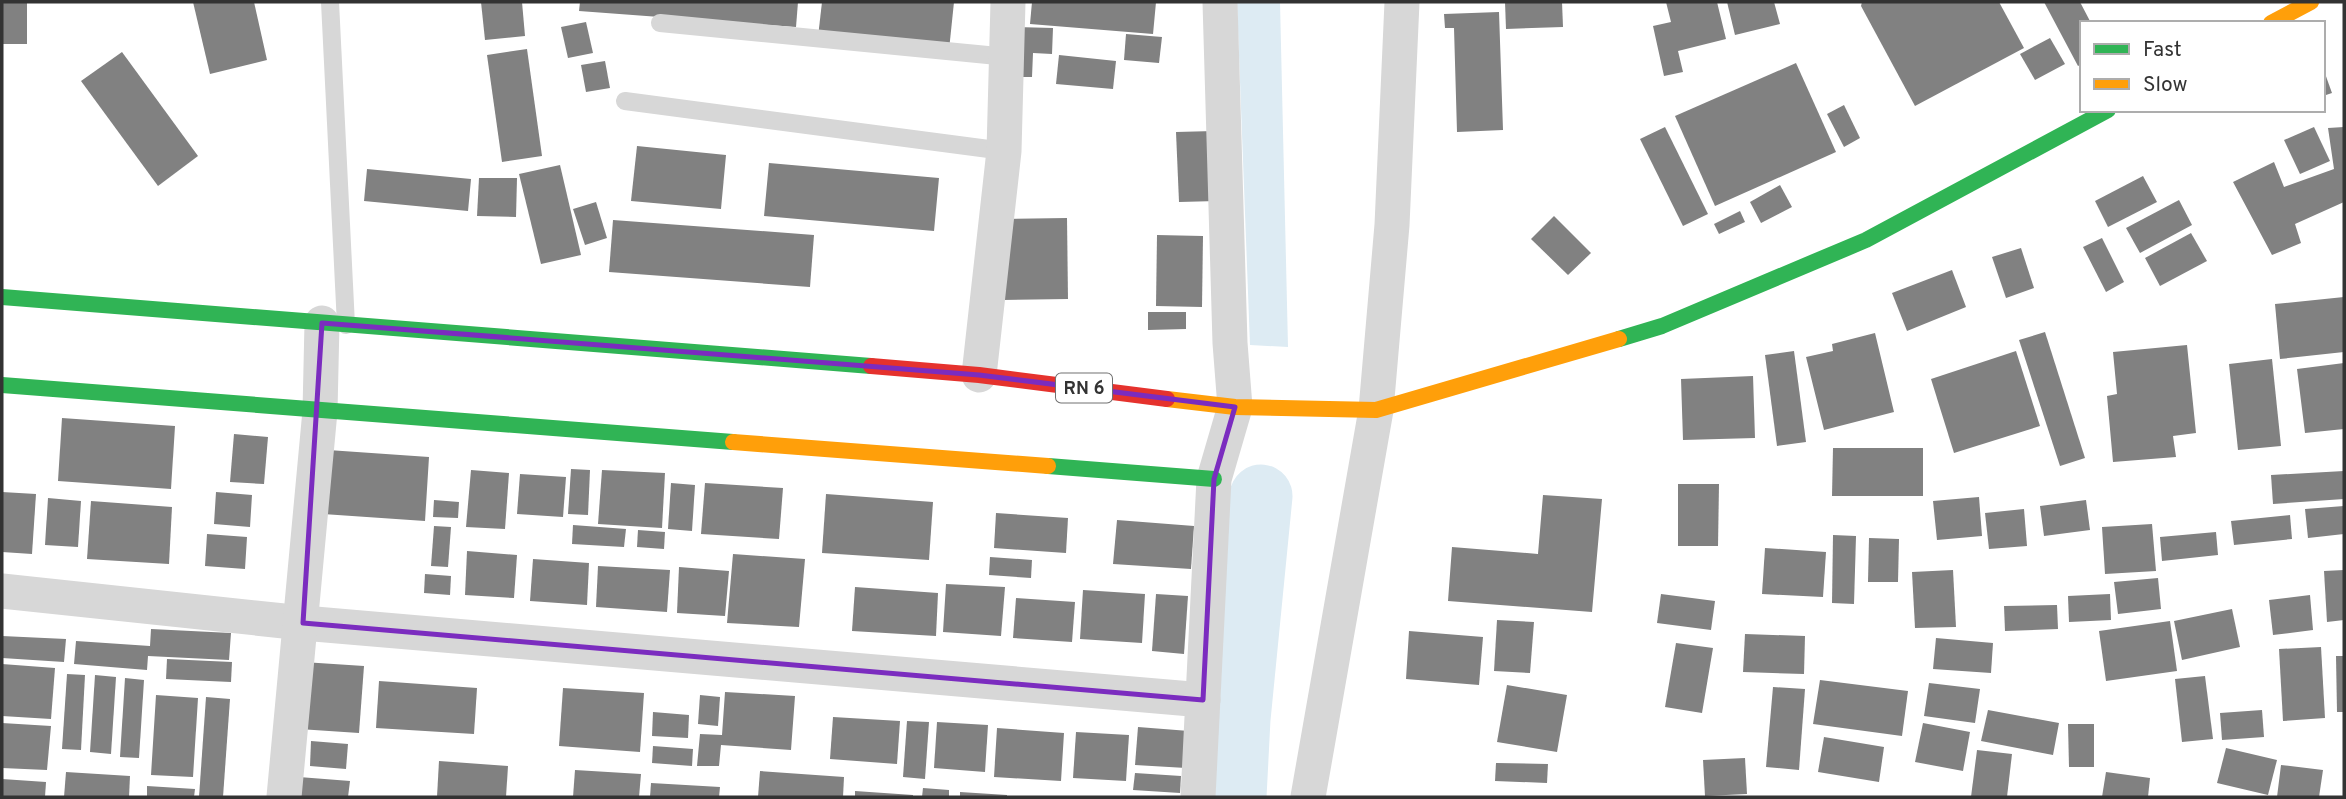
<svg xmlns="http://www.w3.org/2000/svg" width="2346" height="799" font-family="Overpass,sans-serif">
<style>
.water{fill:#ddebf3}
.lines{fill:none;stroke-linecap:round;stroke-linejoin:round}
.river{stroke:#ddebf3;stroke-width:63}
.building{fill:#818181}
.lane{stroke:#d7d7d7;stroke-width:18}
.street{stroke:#d7d7d7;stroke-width:35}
.fast{stroke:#30b455;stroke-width:16}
.slow{stroke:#ff9f0a;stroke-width:16}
.jam{stroke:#e5322d;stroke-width:16}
.marked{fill:none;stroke:#7b2cbf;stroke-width:5;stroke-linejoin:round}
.labels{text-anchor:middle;stroke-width:7;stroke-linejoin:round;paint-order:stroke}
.shield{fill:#fff;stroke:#707070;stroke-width:2}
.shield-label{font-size:18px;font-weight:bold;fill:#333}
</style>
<rect width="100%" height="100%" fill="#fff"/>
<!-- water -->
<polygon class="water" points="1237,2 1280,2 1288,347 1250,345"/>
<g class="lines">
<!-- river -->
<polyline class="river" points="1235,797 1239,719 1261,496"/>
</g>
<!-- building -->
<g class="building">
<rect x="2" y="2" width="25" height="42"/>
<polygon points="193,2 254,2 267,60 210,74"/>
<polygon points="481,2 522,2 525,36 485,40"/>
<polygon points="580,2 798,2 796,27 579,11"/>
<polygon points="822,2 954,2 949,50 818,37"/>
<polygon points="1032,2 1156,2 1153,34 1030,24"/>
<polygon points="1505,2 1562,2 1563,27 1506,29"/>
<polygon points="1666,2 1717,2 1726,39 1678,51 1683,72 1664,76 1653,26 1671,22"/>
<polygon points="1727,2 1774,2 1780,24 1735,35"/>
<polygon points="1862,2 1999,2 2024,48 1915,106 1861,6"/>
<polygon points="2044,2 2080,2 2091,23 2082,23 2082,64 2078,66"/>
<polygon points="1499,12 1503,130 1457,132 1454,28 1445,28 1444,14"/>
<polygon points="586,22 593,53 568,58 561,27"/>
<polygon points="1014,27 1053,28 1052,54 1033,53 1032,77 1012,77"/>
<polygon points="1126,34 1162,37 1159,63 1124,60"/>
<polygon points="2050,38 2065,64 2035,80 2020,54"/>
<polygon points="527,49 542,156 502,162 487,55"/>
<polygon points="122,52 198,156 158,186 81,81"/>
<polygon points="1059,55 1116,61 1113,89 1056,84"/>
<polygon points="605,61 610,88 586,92 581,65"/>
<polygon points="1796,63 1836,152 1715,206 1675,116"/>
<polygon points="2323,68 2332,93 2323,96"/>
<polygon points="1844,105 1860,138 1844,147 1827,114"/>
<polygon points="1665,127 1708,214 1683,226 1640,139"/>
<polygon points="2314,127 2330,161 2300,174 2284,140"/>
<polygon points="2344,127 2344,202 2295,224 2301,243 2272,255 2233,182 2274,162 2284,187 2334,169 2328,128"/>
<polygon points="1214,131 1217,201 1179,202 1176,132"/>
<polygon points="637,146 726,155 721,209 631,201"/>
<polygon points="769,163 939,178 934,231 764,216"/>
<polygon points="560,165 581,255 541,264 519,174"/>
<polygon points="367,169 471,179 468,211 364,201"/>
<polygon points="2143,176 2157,202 2108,227 2095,201"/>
<polygon points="479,178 517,178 516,217 477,216"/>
<polygon points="1780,185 1792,207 1761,223 1750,202"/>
<polygon points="2179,200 2192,225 2140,253 2126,228"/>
<polygon points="596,202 607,238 585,245 573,209"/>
<polygon points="1740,211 1745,222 1719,234 1714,224"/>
<polygon points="1554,216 1591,253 1568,275 1531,239"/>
<polygon points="1067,218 1068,299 1002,300 1002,219"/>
<polygon points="613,220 814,235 810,287 609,272"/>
<polygon points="2191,233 2207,261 2160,286 2145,258"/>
<polygon points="1157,235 1203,236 1202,307 1156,306"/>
<polygon points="2102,238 2124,282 2106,292 2083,247"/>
<polygon points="2021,248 2034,288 2006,298 1992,257"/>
<polygon points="1952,270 1966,307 1907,331 1892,293"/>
<polygon points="2344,297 2344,352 2280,359 2275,304"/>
<polygon points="1148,312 1186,312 1186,329 1148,330"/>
<polygon points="2045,332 2085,458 2060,466 2019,340"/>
<polygon points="1875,333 1894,412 1824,430 1806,357 1833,351 1832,344"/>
<polygon points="2187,345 2196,433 2173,436 2176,457 2113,462 2107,396 2117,394 2113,352"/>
<polygon points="1794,351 1806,442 1777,446 1765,355"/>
<polygon points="2016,351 2040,426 1954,453 1931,379"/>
<polygon points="2272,359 2281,446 2238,450 2229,364"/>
<polygon points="2344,363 2344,429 2305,433 2297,369"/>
<polygon points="1753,376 1755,438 1683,440 1681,379"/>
<polygon points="62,418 175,426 171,489 58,481"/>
<polygon points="234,434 268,437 264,484 230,482"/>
<polygon points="1833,448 1923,448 1923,496 1832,496"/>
<polygon points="328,450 429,457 425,521 323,514"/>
<polygon points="571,469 590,470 588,515 568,514"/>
<polygon points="471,470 509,473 505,529 466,527"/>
<polygon points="602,470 665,473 662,528 598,524"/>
<polygon points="2344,471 2344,499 2273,504 2271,475"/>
<polygon points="520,474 566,477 563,517 517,514"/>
<polygon points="671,483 695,485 692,531 668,529"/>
<polygon points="705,483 783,488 779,539 701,534"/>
<polygon points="1678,484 1719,484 1718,546 1678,546"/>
<polygon points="2,492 36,494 32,554 2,552"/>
<polygon points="216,492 252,495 250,527 214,524"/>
<polygon points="826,494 933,502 929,560 822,553"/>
<polygon points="1543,495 1602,499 1592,612 1448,601 1452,547 1538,554"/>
<polygon points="1979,497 1982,536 1937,540 1933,501"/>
<polygon points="48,498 81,501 78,547 45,545"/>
<polygon points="434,500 459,502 458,518 433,517"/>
<polygon points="2086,500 2090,530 2044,536 2040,506"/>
<polygon points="91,501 172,507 169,564 87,559"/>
<polygon points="2344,506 2344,534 2308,538 2305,509"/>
<polygon points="2024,509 2027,546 1989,549 1985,513"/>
<polygon points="996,513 1068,518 1066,553 994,548"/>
<polygon points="2290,515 2292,539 2234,545 2231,521"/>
<polygon points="1117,520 1194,526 1191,569 1113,564"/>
<polygon points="2152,524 2156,571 2105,574 2102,527"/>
<polygon points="573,525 626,529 624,547 572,544"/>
<polygon points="434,526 451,527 448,567 431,566"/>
<polygon points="638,530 665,532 664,549 637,547"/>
<polygon points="2216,532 2218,555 2162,561 2160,537"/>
<polygon points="207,534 247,537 245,569 205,566"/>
<polygon points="1833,535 1856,536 1854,604 1832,603"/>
<polygon points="1869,538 1899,539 1898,582 1868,582"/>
<polygon points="1765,548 1826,552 1823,597 1762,594"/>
<polygon points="467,551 517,555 514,598 465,595"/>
<polygon points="733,554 805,559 799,627 727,623"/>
<polygon points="990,557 1032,560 1031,578 989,575"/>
<polygon points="533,559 589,563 587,605 530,601"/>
<polygon points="598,566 670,570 667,612 596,607"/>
<polygon points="679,567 729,571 725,616 677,613"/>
<polygon points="1953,570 1956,627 1915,628 1912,572"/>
<polygon points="2344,570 2344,620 2327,622 2324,571"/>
<polygon points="425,574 451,576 450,595 424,593"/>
<polygon points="2158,578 2161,609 2118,614 2114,582"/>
<polygon points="946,584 1005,587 1001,636 943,632"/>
<polygon points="855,587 938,593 936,636 852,631"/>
<polygon points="1083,590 1145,594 1142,643 1080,639"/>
<polygon points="1156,594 1188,596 1184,654 1152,651"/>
<polygon points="1661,594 1715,601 1711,630 1657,623"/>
<polygon points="2110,594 2111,620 2069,622 2068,596"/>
<polygon points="2310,595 2313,630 2273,635 2269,600"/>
<polygon points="1016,598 1075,602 1072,642 1013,638"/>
<polygon points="2057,605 2058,629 2005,631 2004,606"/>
<polygon points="2232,609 2240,647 2182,660 2174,621"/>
<polygon points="1497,620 1534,622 1530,673 1494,671"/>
<polygon points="2170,621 2177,671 2106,681 2099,631"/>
<polygon points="151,629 231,633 229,660 148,656 147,670 74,664 76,641 150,646"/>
<polygon points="1409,631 1483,637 1479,685 1406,679"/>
<polygon points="1745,634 1805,636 1804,674 1743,672"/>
<polygon points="2,636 66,639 64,662 2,658"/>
<polygon points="1936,638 1993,643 1991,673 1933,669"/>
<polygon points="1676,643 1713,648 1702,713 1665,707"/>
<polygon points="2321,647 2325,718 2283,721 2279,649"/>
<polygon points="2336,656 2344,656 2344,712 2337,712"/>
<polygon points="167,659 232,662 231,682 166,679"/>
<polygon points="303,662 364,666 359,733 299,729"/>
<polygon points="2,664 55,668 51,719 2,716"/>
<polygon points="67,674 85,675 81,750 62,749"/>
<polygon points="95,675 116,677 111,754 90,752"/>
<polygon points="2205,676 2213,739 2182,742 2175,679"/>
<polygon points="125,678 144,680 139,758 120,757"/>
<polygon points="1820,680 1908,691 1902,736 1813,724"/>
<polygon points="379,681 477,688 474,734 376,728"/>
<polygon points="1929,683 1980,689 1975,723 1924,716"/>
<polygon points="1507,685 1567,695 1557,752 1497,742"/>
<polygon points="1773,687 1805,689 1799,770 1766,767"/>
<polygon points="563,688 644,693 640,752 559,746"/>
<polygon points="725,692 795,696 791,750 721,745 719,766 697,766 700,734 722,735"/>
<polygon points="156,695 198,698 193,777 151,775"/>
<polygon points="700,695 720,697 718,726 698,724"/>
<polygon points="206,697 230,699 223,797 199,797"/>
<polygon points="1988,710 2059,723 2053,755 1981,741"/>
<polygon points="2262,710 2264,737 2222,740 2220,713"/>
<polygon points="653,712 689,715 688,738 652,736"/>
<polygon points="833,717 900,721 897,764 830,759"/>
<polygon points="907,721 929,722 925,779 903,777"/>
<polygon points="937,722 988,725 985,772 934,768"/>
<polygon points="2,723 51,726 47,770 2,768"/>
<polygon points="1923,723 1970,732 1963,771 1915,762"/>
<polygon points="2068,724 2094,724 2094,767 2069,767"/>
<polygon points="1138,727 1189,731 1186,768 1135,765"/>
<polygon points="997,728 1064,733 1061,781 994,777"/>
<polygon points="1076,732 1129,735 1126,781 1073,778"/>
<polygon points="1824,737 1884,747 1879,782 1818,772"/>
<polygon points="311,741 348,744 346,769 310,766"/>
<polygon points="653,746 693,749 692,766 652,763"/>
<polygon points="2226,748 2277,760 2268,795 2217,783"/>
<polygon points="1977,750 2012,754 2007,797 1971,797"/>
<polygon points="1745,758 1747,794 1705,796 1703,760"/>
<polygon points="439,761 508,766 506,797 437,797"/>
<polygon points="1496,763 1548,764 1547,783 1495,781"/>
<polygon points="2281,765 2323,770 2319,797 2277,797"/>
<polygon points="575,770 641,774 639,797 573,797"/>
<polygon points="760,771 844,777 843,797 758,797"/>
<polygon points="66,772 130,776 129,797 64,797"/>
<polygon points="2106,772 2150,778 2148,797 2102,797"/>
<polygon points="1135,773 1181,776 1180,793 1133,790"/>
<polygon points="299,777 350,781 348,797 298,797"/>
<polygon points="2,779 46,782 45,797 2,797"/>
<polygon points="651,783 720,787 719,797 650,797"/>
<polygon points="147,786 195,789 194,797 147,797"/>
<polygon points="923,788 949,790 949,797 922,797"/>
<polygon points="855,791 913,795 913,797 855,797"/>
<polygon points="960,792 1007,795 1007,797 960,797"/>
</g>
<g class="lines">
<!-- lane -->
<g class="lane">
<polyline points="330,2 346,325"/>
<polyline points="660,23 1008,57"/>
<polyline points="625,101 1004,151"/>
</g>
<!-- street -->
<g class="street">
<polyline points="979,375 1004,151 1008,2"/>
<polyline points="2,591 303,623 1203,700"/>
<polyline points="284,797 320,411 322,323"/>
<polyline points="1198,797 1214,479 1235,407 1230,343 1220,2"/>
<polyline points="1308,797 1376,410 1392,225 1402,2"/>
</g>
<!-- fast -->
<g class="fast">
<polyline points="2,297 871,366"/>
<polyline points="1619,339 1662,326 1866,240 2108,110"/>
<polyline points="2,385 733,442"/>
<polyline points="1048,466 1214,479"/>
</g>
<!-- slow -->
<g class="slow">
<polyline points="2271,23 2311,2"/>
<polyline points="1167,399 1235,407 1376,410 1619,339"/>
<polyline points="733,442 1048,466"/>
</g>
<!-- jam -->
<polyline class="jam" points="871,366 979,375 1167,399"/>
</g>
<!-- marked area -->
<path class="marked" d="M322 323 979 375 1235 407 1214 479 1203 700 303 623Z"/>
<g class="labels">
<!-- shield labels -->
<rect class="shield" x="1056" y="373.5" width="56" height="29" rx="5"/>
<g class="shield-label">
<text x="1084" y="394">RN 6</text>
</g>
</g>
<!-- border -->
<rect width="2346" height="799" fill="none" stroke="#333333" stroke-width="7"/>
<!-- legend -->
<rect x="2080" y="21" width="245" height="91" fill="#ffffff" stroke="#adadad" stroke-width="2"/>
<rect x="2094" y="44" width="35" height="10" fill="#30b455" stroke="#adadad" stroke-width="2"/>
<text x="2143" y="56" font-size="21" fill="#333333">Fast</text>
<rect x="2094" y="79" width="35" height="10" fill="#ff9f0a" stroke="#adadad" stroke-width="2"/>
<text x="2143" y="91" font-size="21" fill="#333333">Slow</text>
</svg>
